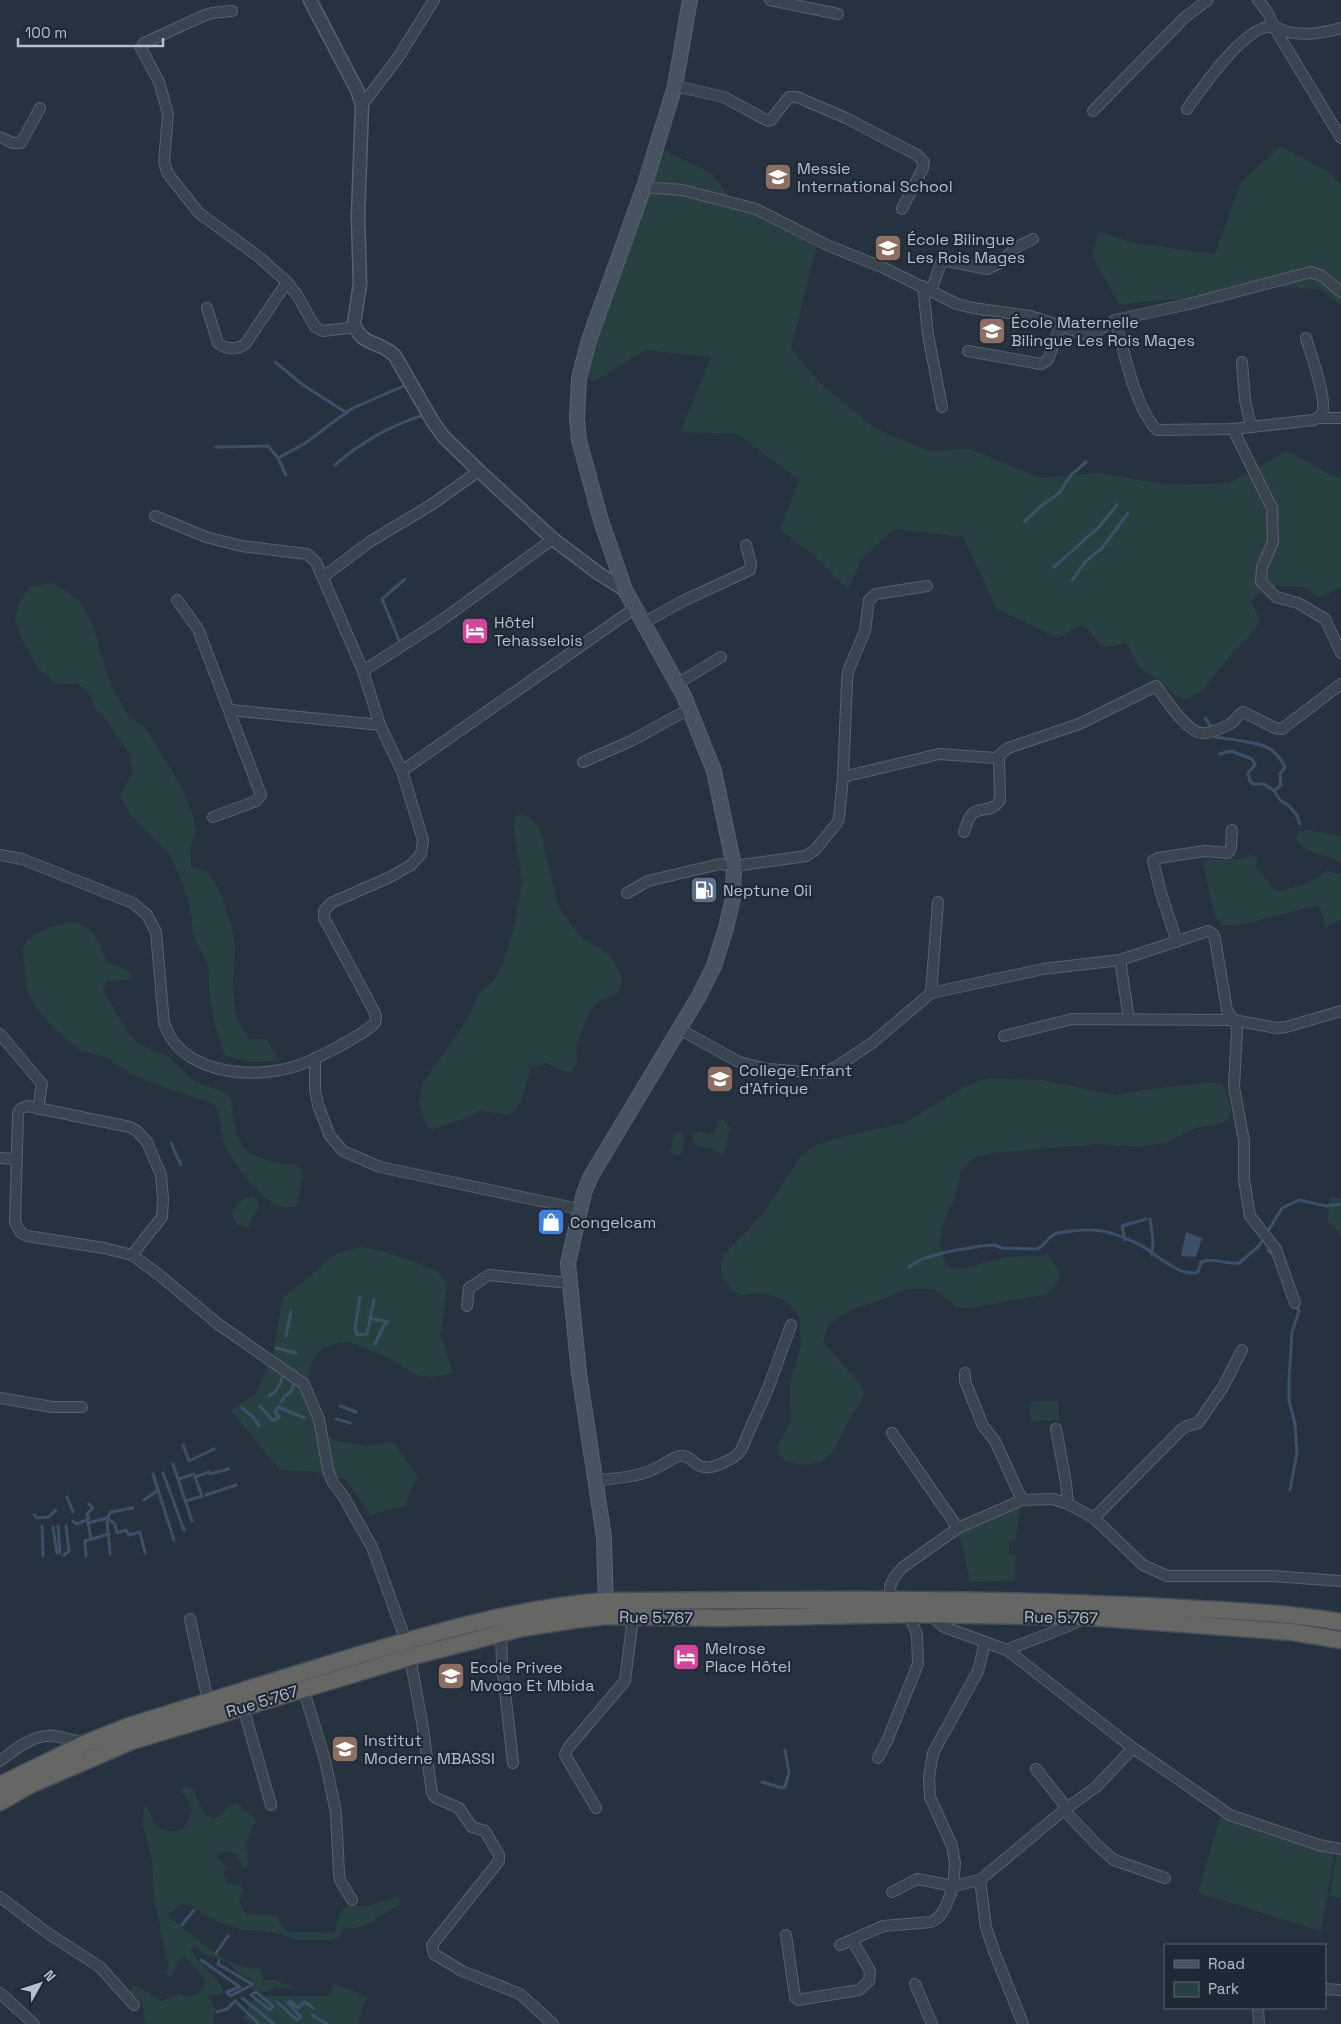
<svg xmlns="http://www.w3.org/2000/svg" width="1341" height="2024" font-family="'Space Grotesk',sans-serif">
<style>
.green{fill:#294042}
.water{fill:#3c5068}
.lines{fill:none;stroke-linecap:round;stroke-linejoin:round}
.stream{stroke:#3c5068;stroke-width:3}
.minor-casing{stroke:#58616d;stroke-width:12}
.tertiary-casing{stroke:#58616d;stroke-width:15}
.secondary-casing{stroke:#58616d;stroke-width:16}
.trunk-casing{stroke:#454e5a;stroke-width:19}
.minor{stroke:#3a4350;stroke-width:10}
.tertiary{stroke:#3a4350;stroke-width:12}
.secondary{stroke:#485362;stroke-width:14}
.trunk{stroke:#666664;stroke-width:16}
.labels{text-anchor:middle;stroke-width:4.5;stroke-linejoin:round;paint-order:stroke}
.poi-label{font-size:16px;fill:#b7bfca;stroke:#1f2835;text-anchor:start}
.street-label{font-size:16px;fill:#b7bfca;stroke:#1f2835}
</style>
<rect width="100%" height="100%" fill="#263240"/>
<!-- green -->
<g class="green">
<path d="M653 145 711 173 730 197 816 247 791 349 821 384 878 430 930 451 970 449 1040 478 1100 473 1166 485 1229 483 1287 451 1331 475 1341 478V587L1318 598 1306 587 1267 586 1251 600 1260 621 1249 637 1230 656 1202 691 1190 698 1183 699 1174 695 1157 679 1140 669 1127 644C1118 643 1111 648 1101 647L1093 635 1082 625 1058 638 997 609 963 537 895 529 863 557 848 589 812 554 780 530 799 480 737 434 680 432 711 357 645 350 594 382 589 379 586 373 596 328 586 322 597 298 607 266 617 243Z"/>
<polygon points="1280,146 1328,172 1341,183 1341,306 1321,289 1238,285 1193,298 1119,304 1092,256 1099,232 1134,243 1215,254 1241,182"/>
<polygon points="53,583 79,600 94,627 100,652 111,685 125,711 147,730 181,786 192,813 196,830 190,846 191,866 209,873 220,893 232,926 235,948 233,988 236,1018 249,1039 266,1039 280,1061 251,1062 225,1056 215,1026 210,999 208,965 194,938 191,913 184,887 170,854 133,818 119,795 132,774 130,755 105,719 96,710 89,693 78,684 55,683 39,670 21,637 15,621 18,605 29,587"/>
<polygon points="517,815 527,816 540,828 558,907 580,936 609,954 622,977 621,986 617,994 600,1000 589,1013 576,1047 577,1064 571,1072 562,1071 546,1063 531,1068 521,1102 516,1109 508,1114 480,1111 464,1119 430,1130 424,1121 419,1102 422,1084 467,1020 479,994 494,980 503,964 514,928 522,881 513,824"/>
<path d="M1309 830 1341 836V863C1327 854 1308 854 1297 842V835L1301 831Z"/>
<path d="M1250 855 1257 858 1256 868C1265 875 1267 886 1279 891L1304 885 1327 871 1341 874V919L1325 929 1322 912 1318 905 1239 925H1221L1214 913 1203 862 1204 860C1220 858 1235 863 1250 855Z"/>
<path d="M74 922C95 926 100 945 107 962L131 972V980L106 982 103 991 129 1034 142 1046 168 1056 195 1082 222 1091 230 1097C233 1110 234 1127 239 1139 248 1161 277 1163 297 1165L303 1173 297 1207C292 1207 286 1208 281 1207 261 1202 227 1156 222 1137 220 1125 221 1115 214 1104L155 1084 129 1073 106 1057 81 1051 53 1028 36 1007 27 992 23 948 27 940 48 927Z"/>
<polygon points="989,1078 1042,1080 1115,1095 1151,1089 1215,1082 1223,1084 1231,1109 1229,1118 1222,1123 1196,1128 1165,1143 1138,1147 1099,1144 992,1153 974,1158 961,1170 955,1196 942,1228 940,1246 945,1263 952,1269 969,1267 1005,1257 1048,1255 1059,1270 1060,1278 1052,1291 1044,1295 965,1309 956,1307 934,1289 907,1289 842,1314 828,1325 823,1342 860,1384 864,1393 862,1401 851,1416 834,1450 821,1462 803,1465 785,1461 778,1453 778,1445 791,1420 790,1382 801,1346 799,1317 787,1301 778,1297 761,1293 742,1295 734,1292 723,1278 721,1267 723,1256 765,1211 800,1157 815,1145 849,1135 904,1123 962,1088 978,1081"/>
<path d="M721 1120H724L730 1129C730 1137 725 1142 726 1150L721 1155 713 1149 696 1145 692 1139 693 1134 701 1131 708 1134H714L719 1121Z"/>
<path d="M681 1131 685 1141 681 1154 676 1156 671 1152C672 1143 672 1139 678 1132Z"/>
<polygon points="245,1197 253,1197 258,1201 259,1206 252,1217 248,1228 237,1224 232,1215 234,1207"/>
<polygon points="1332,1197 1341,1199 1341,1235 1328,1222 1328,1213"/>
<polygon points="362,1247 387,1252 438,1271 447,1285 441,1336 453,1373 434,1377 415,1375 393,1360 350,1342 340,1342 323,1348 312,1361 309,1370 309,1404 320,1428 333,1440 366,1446 392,1441 418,1476 404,1506 371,1515 346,1480 310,1471 280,1470 231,1411 255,1394 272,1359 283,1298 335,1254"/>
<polygon points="1058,1401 1059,1420 1031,1421 1030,1402"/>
<polygon points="1020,1506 1016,1538 1009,1543 1009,1554 1016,1556 1014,1581 970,1582 961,1538 953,1539 951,1533 985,1516"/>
<path d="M185 1786 193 1789C198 1800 201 1815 214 1819 223 1816 227 1805 236 1803L256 1819 246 1844 248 1865 245 1868H243L236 1854 224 1851 216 1856 226 1866C224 1873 223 1878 228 1884L240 1885 244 1888 239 1901 243 1911 249 1914 276 1915 284 1929C294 1934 306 1931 317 1932 324 1932 328 1934 335 1932L341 1911 347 1906H369L397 1897 400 1899V1906C377 1912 372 1931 344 1928L340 1937 330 1940H297L274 1932 268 1933 261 1931 242 1930 207 1917 191 1905 183 1904 168 1914 170 1918C189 1931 237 1977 260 1967L262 1977 265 1980H276L292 1987 289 1989 278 1987 265 1992 252 1990V1980L240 1974 227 1962 212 1956 205 1955 195 1947 191 1948V1951L223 1988 220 1994 209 1996 215 2009 213 2024H146C142 2009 146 1999 129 1994L133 1986 136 1985 161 2001 178 1994C190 2000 197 1996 205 1985L204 1978 184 1955 179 1959 173 1976H168L166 1972 169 1964 165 1954 159 1919 154 1902 152 1859 143 1826 144 1806C157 1815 147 1829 169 1831 176 1831 180 1832 185 1827 195 1810 192 1804 181 1790Z"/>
<polygon points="1220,1817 1334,1853 1321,1931 1198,1893"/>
<polygon points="1337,1852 1341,1853 1341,1898 1330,1896"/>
<polygon points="333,1983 367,1997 358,2021 361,2024 253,2024 243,2019 251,2001 269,1996 330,1996"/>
</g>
<!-- water -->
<polygon class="water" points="1186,1232 1202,1238 1196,1257 1181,1256"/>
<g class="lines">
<!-- stream -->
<g class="stream">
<polyline points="275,362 303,385 347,413"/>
<polyline points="216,447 268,446 278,458 286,475"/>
<polyline points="278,458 304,444 351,409 406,385"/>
<path d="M335 465C361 442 390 426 423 415"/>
<polyline points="1025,521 1041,506 1060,492 1071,475 1086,462"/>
<polyline points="1054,567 1099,527 1117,505"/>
<polyline points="1072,581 1085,562 1102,548 1128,513"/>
<polyline points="400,643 382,599 405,579"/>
<path d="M1205 718 1211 726 1215 737C1228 739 1264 742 1273 751 1278 755 1282 762 1285 767L1280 774 1281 785 1274 791"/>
<polyline points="1219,754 1231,751 1252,759 1255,765 1248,773 1250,781 1253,784 1264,784 1274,791 1280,800 1289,806 1296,814 1300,824"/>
<polyline points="171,1143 181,1165"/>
<polyline points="1150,1219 1153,1240 1152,1255"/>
<polyline points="1125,1240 1122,1226 1146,1219"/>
<polyline points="1268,1250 1274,1256"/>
<path d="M909 1267 922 1259 946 1252 981 1246 995 1245 1002 1248 1037 1249C1045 1246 1049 1234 1058 1233 1075 1230 1094 1228 1111 1233 1122 1237 1134 1241 1144 1247 1157 1255 1181 1278 1198 1272L1201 1262C1215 1257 1225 1265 1239 1263L1259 1246 1282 1208 1299 1200 1326 1206 1341 1204"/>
<polyline points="360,1297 355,1328 357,1335 367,1334 374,1300"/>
<polyline points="369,1318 388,1322 384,1325 375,1344"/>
<polyline points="286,1336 291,1311"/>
<polyline points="276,1348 296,1353"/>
<polyline points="269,1396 275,1392 281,1382 283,1373"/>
<polyline points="281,1402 285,1396 291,1392 295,1380"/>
<polyline points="260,1406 272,1420"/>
<polyline points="340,1406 356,1412"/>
<polyline points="242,1408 253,1417 259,1426"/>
<polyline points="336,1419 350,1423"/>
<polyline points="274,1420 279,1417 275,1412 278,1407 305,1418"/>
<polyline points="183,1445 189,1461 214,1449"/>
<polyline points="173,1464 192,1521"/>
<polyline points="163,1473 184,1530"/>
<polyline points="153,1474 174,1540"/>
<polyline points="210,1474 229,1469"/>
<polyline points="179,1479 194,1474"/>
<polyline points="1290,1490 1297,1452 1295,1424 1289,1401 1289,1379 1292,1332 1299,1311 1296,1305"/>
<polyline points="206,1495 236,1485"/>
<polyline points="67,1497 73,1512"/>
<polyline points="144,1500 158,1490"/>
<polyline points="186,1501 202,1496 195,1477 209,1472"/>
<polyline points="34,1515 37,1518 48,1517 56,1510"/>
<polyline points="107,1518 115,1524 117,1533 126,1530 129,1535 140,1532 145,1553"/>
<polyline points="107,1519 110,1554"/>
<polyline points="73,1521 76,1524 89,1519 87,1514 93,1508 89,1504"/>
<polyline points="42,1526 43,1556"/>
<polyline points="58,1526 60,1553"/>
<polyline points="53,1527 57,1553"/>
<polyline points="91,1539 88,1523 107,1518 111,1512 133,1508"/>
<polyline points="64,1555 69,1551 66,1526"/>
<polyline points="86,1556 85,1541 109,1534"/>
<polyline points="762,1782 782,1788 785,1787 789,1772 785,1750"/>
<polyline points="182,1925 194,1910"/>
<polyline points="216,1953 228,1936"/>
<polyline points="201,1960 240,1987 227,1992 230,1996 252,1985"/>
<polyline points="219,1960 218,1964 252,1984"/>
<polygon points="256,1992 273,2006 270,2010 251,1995"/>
<polyline points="242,1998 274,2024"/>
<polyline points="277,2002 297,2020 301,2017 288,2003"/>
<polyline points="288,2003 290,2001 298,2008 304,2002 314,2008"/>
<polyline points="217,2012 227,2009 235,2001 259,2024"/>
<polyline points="312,2015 327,2024"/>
</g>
<!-- minor casing -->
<g class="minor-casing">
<g id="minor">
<polyline points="770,0 838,14"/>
<polyline points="1258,0 1268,13 1274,27 1341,138"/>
<polyline points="232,11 212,13 203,16 144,43 141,48 159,82 168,114 164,162 168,174 199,213 259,257 287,282 297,295 315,327 323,331 356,327"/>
<polyline points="675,86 724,97 768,121 771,120 789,97 797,97 848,119 917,155 924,162 923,168 902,209"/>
<polyline points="362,105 397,59 434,0"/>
<path d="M1187 109C1201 89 1247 23 1273 27 1278 27 1283 31 1288 32 1304 36 1325 33 1341 28"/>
<polyline points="1093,111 1184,18 1208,0"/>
<polyline points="0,137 13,143 21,143 40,108"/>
<polyline points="644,187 682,190 756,209 827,245 884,268 957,304 973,308 1030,316 1085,334 1094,333 1115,320 1189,304 1311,272 1322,276 1341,292"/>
<polyline points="923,286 928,335 942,407"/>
<polyline points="931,291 942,260 987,269 998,264 1017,247 1033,239"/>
<path d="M207 308 218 343C226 350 239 350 246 343L287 282"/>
<path d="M1115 320C1124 351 1135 408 1157 430L1233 429 1313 420C1316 419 1321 417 1322 413 1328 401 1310 352 1306 338"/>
<polyline points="968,351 1041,364 1048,360 1060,327"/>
<polyline points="1242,362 1245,400 1251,427"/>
<polyline points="1318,418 1341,418"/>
<polyline points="1233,429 1272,508 1273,542 1262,567 1261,582 1276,597 1298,603 1325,619 1341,653"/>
<polyline points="323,577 371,541 431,505 479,471"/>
<polyline points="177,600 198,629 261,795 256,801 213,817"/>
<polyline points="643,623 685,600 750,570 751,564 746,545"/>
<polyline points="363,671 442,620 553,539"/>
<polyline points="677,684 721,657"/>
<polyline points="230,710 380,725"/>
<polyline points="583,762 631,741 689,709"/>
<polyline points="402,771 635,608"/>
<path d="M843 777 939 754 996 758 1008 748 1079 724 1156 686C1166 699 1189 737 1206 733 1213 732 1222 728 1228 725 1235 722 1237 715 1243 712L1275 728 1282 729 1341 684"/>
<path d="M964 832C966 827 968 818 972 814 981 806 991 814 1000 800L999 757"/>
<path d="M0 855 22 859 133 903 147 915 156 932 164 1023C180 1073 249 1080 293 1067 313 1061 360 1037 375 1023L376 1018 375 1013 324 918V911L331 903 390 877 411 865 421 854 423 840 402 771 380 725 363 671 316 562 307 554 241 546 206 537 155 516"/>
<polyline points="627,893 648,881 720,864 734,866 806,856 815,850 837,823 839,818 843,777 847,682 848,671 865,631 869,600 876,594 927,586"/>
<polyline points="1177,942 1161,893 1153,861 1158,858 1205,851 1228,853 1231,848 1232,830"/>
<polyline points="1120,960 1129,1019"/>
<polyline points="931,993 938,902"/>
<polyline points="679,1029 739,1062 767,1069 822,1073 836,1067 872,1043 931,993 1043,969 1120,960 1208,931 1213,934 1215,939 1227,1010 1236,1025 1237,1030 1234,1087 1244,1141 1244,1179 1250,1216 1276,1249 1295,1303"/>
<polyline points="0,1034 42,1084 38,1109"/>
<polyline points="1004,1036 1072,1019 1234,1020 1277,1028 1286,1027 1341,1011"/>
<polyline points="315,1058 315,1089 318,1105 330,1136 343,1151 380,1167 579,1209"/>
<polyline points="0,1158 15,1159"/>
<polyline points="132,1255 162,1217 163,1199 161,1175 147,1142 137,1131 130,1127 27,1106 20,1109 18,1113 15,1222 21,1233 27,1236 104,1248 132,1255 158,1274 218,1324 304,1384 319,1419 328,1470 333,1483 342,1494 372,1547 406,1641"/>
<polyline points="467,1306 469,1288 489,1275 569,1283"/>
<polyline points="965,1373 965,1381 983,1426 995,1441 1022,1500"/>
<polyline points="0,1398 52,1407 82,1407"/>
<polyline points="1056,1429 1066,1483 1068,1504"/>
<polyline points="892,1433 958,1528"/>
<path d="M596 1480C615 1479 639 1477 656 1468 664 1465 672 1457 680 1456 688 1454 693 1463 700 1466 711 1471 735 1459 741 1450L769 1386 791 1325"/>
<polyline points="1094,1518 1181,1430 1187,1426 1198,1423 1223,1387 1242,1350"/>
<polyline points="891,1600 890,1586 895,1576 903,1567 958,1528 1022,1500 1053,1499 1068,1504 1094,1518 1143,1565 1167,1576 1273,1576 1341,1581"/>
<polyline points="931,1616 944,1627 1007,1650 1133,1748 1230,1815 1319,1845 1341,1849"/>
<polyline points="190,1619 208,1701"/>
<polyline points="501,1634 502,1664 513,1763"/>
<path d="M1007 1650C1032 1639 1058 1632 1082 1619"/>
<polyline points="410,1657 422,1722 432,1793 436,1798 459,1808 472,1827 485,1831 499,1855 499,1861 432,1945 434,1954 462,1971 520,1994 553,2024"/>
<polyline points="303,1688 325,1760 336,1813 339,1873 340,1880 352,1900"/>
<polyline points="243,1707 271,1805"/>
<polyline points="878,1758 887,1741 918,1664 917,1635 909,1614"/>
<path d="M0 1761C16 1749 33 1734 54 1736 64 1737 75 1741 85 1743"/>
<polyline points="1036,1769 1067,1808"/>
<polyline points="596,1808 565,1755 568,1748 625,1681 633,1617"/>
<polyline points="1064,1810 1096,1787 1133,1748"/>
<polyline points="980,1880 986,1927 995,1954 1023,2024"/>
<polyline points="892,1892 917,1879 953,1886 955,1863 952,1846 930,1797 929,1777 933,1753 978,1671 985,1642"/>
<polyline points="0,1897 46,1932 100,1967 134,2005"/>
<polyline points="786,1935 795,1997 798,2000 859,1990 869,1981 870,1971 852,1940"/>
<path d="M840 1945 883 1926 931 1922C944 1917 949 1899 953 1886L980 1880 1064 1810 1099 1847 1114 1860 1165 1878"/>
<polyline points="915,1984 932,2024"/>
<polyline points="1325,1989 1341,1990"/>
<polyline points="0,1993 34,2024"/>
<polyline points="1258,2008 1259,2024"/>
</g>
</g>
<!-- tertiary casing -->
<g class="tertiary-casing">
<path id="tertiary" d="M310 0 357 90 362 105 358 217 360 284 354 323C361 347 380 340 395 356L433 422 443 436 479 471 553 539 598 573 625 590"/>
</g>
<!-- secondary casing -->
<g class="secondary-casing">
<polyline id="secondary" points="606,1610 604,1537 579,1373 568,1263 584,1193 591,1176 699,996 714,966 726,928 733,898 734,866 714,771 684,696 625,590 601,521 579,440 577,419 579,378 589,340 644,187 675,86 690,0"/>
</g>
<!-- trunk casing -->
<g class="trunk-casing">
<g id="trunk">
<path d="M0 1785 86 1743 129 1726C199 1704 269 1683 339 1661 426 1635 515 1608 605 1601 785 1600 966 1597 1145 1606 1211 1610 1276 1611 1341 1622"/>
<polyline points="0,1802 30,1785 132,1741 410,1657 522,1628 573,1620 606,1616 721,1618 909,1614 1088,1617 1292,1632 1341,1640"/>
</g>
</g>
<!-- minor -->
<use href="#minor" class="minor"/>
<!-- tertiary -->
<use href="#tertiary" class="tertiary"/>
<!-- secondary -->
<use href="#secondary" class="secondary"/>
<!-- trunk -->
<use href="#trunk" class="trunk"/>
</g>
<!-- icons -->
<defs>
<g id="school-square" transform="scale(1.4375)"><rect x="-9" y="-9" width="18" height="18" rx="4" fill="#8d6e63" stroke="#1f2835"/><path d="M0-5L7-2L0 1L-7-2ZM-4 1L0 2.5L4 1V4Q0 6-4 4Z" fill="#fff"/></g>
<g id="hotel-square" transform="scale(1.4375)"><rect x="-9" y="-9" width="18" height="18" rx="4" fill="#d1479c" stroke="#1f2835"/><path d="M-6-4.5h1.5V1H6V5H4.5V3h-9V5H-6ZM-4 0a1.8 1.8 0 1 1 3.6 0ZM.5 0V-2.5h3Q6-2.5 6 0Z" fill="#fff"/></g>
<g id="fuel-square" transform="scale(1.4375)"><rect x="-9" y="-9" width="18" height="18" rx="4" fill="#5c6f8a" stroke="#1f2835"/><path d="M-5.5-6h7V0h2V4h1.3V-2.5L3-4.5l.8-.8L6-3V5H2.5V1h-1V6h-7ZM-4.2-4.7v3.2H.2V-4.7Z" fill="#fff"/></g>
<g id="shop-square" transform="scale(1.4375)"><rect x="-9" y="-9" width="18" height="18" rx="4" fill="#3f7fe0" stroke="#1f2835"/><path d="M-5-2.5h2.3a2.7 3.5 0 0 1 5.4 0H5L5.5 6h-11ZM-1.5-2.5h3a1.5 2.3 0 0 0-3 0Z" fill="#fff"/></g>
<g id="university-square" transform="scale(1.4375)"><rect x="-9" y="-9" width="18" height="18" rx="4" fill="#8d6e63" stroke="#1f2835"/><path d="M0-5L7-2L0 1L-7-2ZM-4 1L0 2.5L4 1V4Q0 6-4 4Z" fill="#fff"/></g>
</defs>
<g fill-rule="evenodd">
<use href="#school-square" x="778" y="177"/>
<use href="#school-square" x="888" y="248"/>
<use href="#school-square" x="992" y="331"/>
<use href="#hotel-square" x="475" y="631"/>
<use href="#fuel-square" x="704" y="890"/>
<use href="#school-square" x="720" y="1079"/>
<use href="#shop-square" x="551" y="1222"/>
<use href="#hotel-square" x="686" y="1657"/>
<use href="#school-square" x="451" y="1676"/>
<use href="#university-square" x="345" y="1749"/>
</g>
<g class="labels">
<!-- poi labels -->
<g class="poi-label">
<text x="797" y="174">Messie<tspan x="797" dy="18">International School</tspan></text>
<text x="907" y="245">École Bilingue<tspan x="907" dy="18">Les Rois Mages</tspan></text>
<text x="1011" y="328">École Maternelle<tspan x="1011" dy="18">Bilingue Les Rois Mages</tspan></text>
<text x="494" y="628">Hôtel<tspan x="494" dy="18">Tehasselois</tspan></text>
<text x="723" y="896">Neptune Oil</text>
<text x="739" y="1076">College Enfant<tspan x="739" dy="18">d'Afrique</tspan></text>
<text x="570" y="1228">Congelcam</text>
<text x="705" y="1654">Melrose<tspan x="705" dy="18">Place Hôtel</tspan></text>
<text x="470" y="1673">Ecole Privee<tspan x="470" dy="18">Mvogo Et Mbida</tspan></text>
<text x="364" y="1746">Institut<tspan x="364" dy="18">Moderne MBASSI</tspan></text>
</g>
<!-- street labels -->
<g class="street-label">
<text transform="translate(656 1617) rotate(1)" y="6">Rue 5.767</text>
<text transform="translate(1061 1617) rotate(1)" y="6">Rue 5.767</text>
<text transform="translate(262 1701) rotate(-17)" y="6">Rue 5.767</text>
</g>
</g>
<!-- legend -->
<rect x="1164" y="1944" width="162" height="65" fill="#1f2835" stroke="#5c6471"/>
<rect x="1174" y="1960" width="25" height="8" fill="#485362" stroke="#5c6471"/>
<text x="1208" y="1969" font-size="15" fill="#b7bfca">Road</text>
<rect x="1174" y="1982" width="25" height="15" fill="#294042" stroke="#5c6471"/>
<text x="1208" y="1994" font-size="15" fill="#b7bfca">Park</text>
<!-- north arrow -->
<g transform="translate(40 1984) rotate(50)" stroke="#1f2835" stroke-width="4" paint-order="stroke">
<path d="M0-4L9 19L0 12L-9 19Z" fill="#b7bfca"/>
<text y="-8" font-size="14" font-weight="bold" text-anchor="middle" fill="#b7bfca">N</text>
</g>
<!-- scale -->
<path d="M18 38v8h145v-8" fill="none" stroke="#b7bfca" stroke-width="2.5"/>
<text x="25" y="38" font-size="15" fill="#b7bfca" stroke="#1f2835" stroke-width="4" paint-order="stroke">100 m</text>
</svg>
